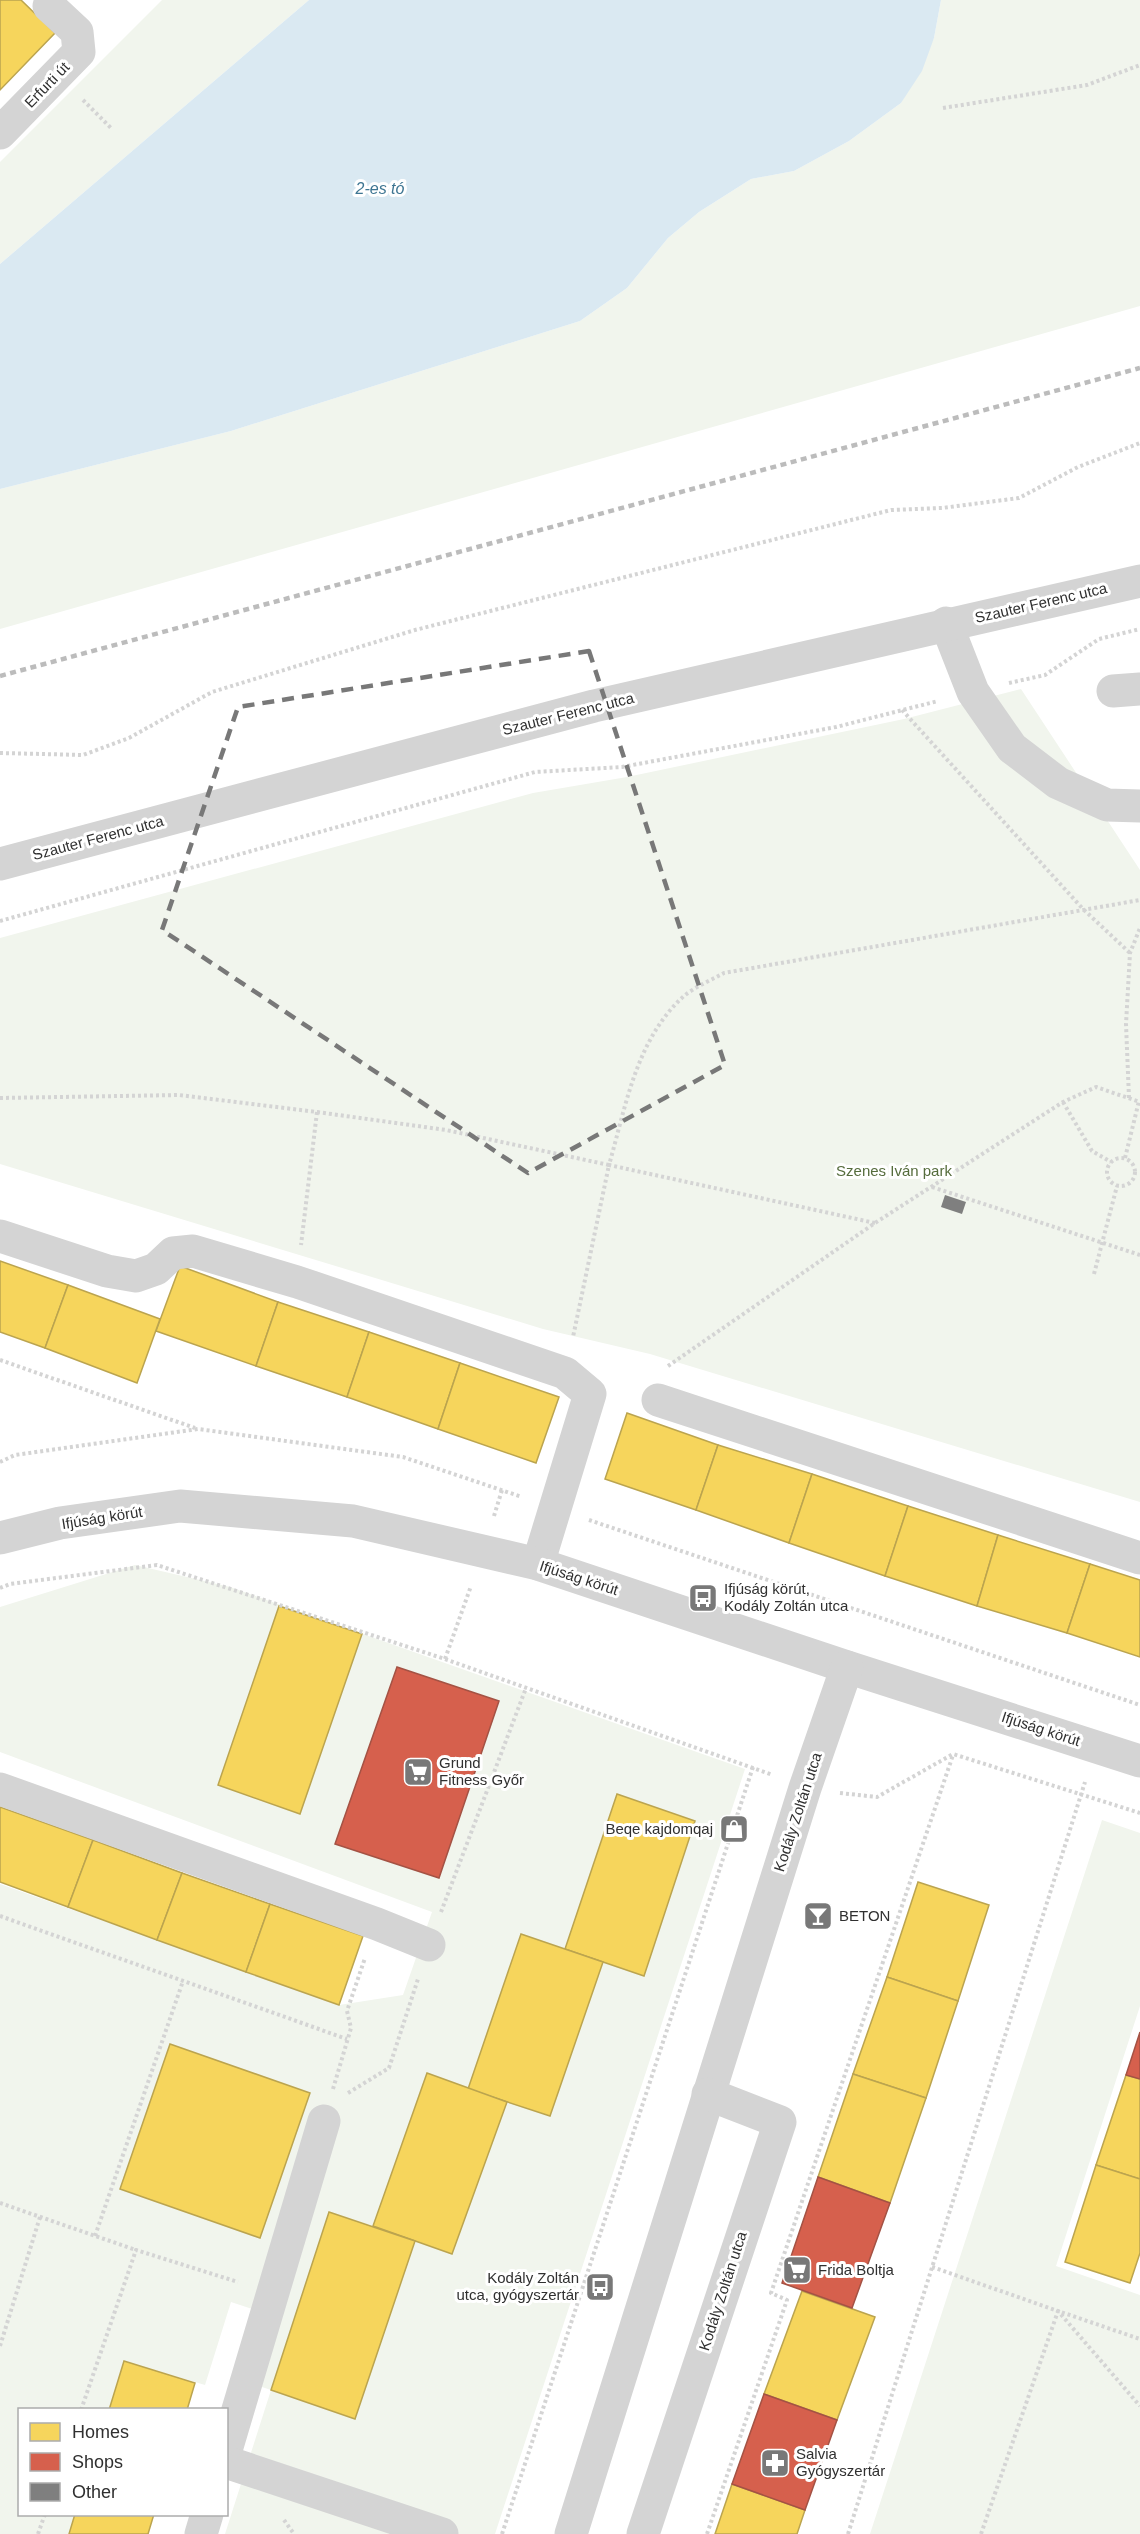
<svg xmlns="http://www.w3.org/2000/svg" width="1140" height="2534" font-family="Helvetica,sans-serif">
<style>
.green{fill:#f1f5ed;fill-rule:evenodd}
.water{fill:#dae9f2}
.homes{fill:#f6d55c;stroke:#bba44f;stroke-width:1.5}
.shops{fill:#d6604d;stroke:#a45244;stroke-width:1.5}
.building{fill:#7f7f7f}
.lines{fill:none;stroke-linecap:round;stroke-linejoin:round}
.path{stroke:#d4d4d4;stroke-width:4;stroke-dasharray:3 3;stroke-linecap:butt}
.minor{stroke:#d4d4d4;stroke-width:33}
.rail{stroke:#bcbcbc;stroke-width:4.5;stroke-dasharray:6 4.5;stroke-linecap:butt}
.marked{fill:none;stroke:#787878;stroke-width:4.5;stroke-dasharray:12 8;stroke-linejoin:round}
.labels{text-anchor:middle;stroke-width:6;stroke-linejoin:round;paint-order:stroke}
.street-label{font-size:15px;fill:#303030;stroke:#fff}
.park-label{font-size:15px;fill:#556c3c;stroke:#fff}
.poi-label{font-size:15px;fill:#303030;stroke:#fff;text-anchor:start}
.water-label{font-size:16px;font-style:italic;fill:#3d7592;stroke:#fff}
</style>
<rect width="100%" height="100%" fill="#fff"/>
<!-- green -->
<g class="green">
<polygon points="162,0 309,0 0,264 0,162"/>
<polygon points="941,0 1140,0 1140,306 0,629 0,489 231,431 580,321 627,288 668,238 699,212 751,179 794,171 849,141 901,103 934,38"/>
<polygon points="1021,689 1140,870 1140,1502 650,1354 543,1329 0,1164 0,938 533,793 627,777 904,719"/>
<path d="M135 1565 230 1587 745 1769 495 2534H225L271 2390 256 2385 276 2317 231 2302 205 2385 124 2361 109 2409 20 2410V2514L75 2515 69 2534H0V1884L339 2005 403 1995 432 1912 0 1752V1607ZM617 1795 695 1821 644 1976 603 1962 550 2116 507 2102 452 2254 415 2241 355 2419 271 2390 329 2212 373 2226 427 2074 468 2089 521 1934 565 1949Z"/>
<polygon points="1102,1820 1140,1833 1140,2006 1056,2266 1140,2295 1140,2534 870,2534"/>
</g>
<!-- water -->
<polygon class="water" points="309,0 941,0 934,38 922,71 901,103 849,141 794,171 751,179 699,212 668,238 627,288 580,321 231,431 0,489 0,264"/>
<!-- homes -->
<g class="homes">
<polygon points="0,0 21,0 55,33 0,90"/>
<polygon points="0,1261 68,1285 45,1348 0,1332"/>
<polygon points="180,1266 278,1302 256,1366 156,1331"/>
<polygon points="68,1285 160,1319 137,1383 45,1348"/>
<polygon points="278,1302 369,1332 347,1397 256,1366"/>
<polygon points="369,1332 460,1363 438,1429 347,1397"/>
<polygon points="460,1363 559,1397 536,1463 438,1429"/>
<polygon points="627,1413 718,1445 696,1510 605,1479"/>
<polygon points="718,1445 812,1474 789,1543 696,1510"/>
<polygon points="812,1474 908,1506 885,1576 789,1543"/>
<polygon points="908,1506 998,1535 977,1606 885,1576"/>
<polygon points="998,1535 1090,1564 1067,1633 977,1606"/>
<polygon points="1090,1564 1140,1580 1140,1657 1067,1633"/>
<polygon points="279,1606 362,1634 300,1814 218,1785"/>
<polygon points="617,1794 695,1821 644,1976 565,1949"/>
<polygon points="0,1807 93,1840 68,1907 0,1882"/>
<polygon points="93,1840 182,1873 157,1940 68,1907"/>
<polygon points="182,1873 270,1904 246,1972 157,1940"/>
<polygon points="918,1882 989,1905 958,2001 887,1977"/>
<polygon points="270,1904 363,1936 339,2005 246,1972"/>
<polygon points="521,1934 603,1962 550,2116 468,2089"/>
<polygon points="887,1977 958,2001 926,2098 853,2074"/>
<polygon points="170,2044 310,2093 260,2238 120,2189"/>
<polygon points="427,2073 507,2102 452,2254 373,2226"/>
<polygon points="853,2074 926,2098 890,2203 818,2177"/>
<polygon points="1126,2075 1140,2079 1140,2179 1096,2165"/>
<polygon points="1096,2165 1140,2179 1140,2253 1130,2283 1065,2262"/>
<polygon points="329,2212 415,2241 355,2419 271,2390"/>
<polygon points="802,2291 875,2317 837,2420 764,2394"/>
<polygon points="124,2361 195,2383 187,2410 109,2410"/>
<polygon points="732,2484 805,2510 797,2534 715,2534"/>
<polygon points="75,2514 154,2514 148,2534 69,2534"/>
</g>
<!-- shops -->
<g class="shops">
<polygon points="397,1667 499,1701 439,1878 335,1844"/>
<polygon points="1140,2032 1140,2079 1126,2075"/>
<polygon points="818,2177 890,2203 852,2308 782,2283"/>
<polygon points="764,2394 837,2420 805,2510 732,2484"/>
</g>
<!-- building -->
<polygon class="building" points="945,1195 966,1202 962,1214 941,1207"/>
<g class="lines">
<!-- path -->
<g class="path">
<polyline points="83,100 112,129"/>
<polyline points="943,108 1087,85 1140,65"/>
<polyline points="1009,683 1045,675 1099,639 1140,629"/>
<polyline points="902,710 1083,909 1130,953"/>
<polyline points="0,753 83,755 129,738 212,692 415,630 891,510 942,508 1019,498 1078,467 1140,443"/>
<polyline points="0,921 535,772 622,767 836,727 938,701"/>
<polyline points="0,1098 179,1095 317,1112 301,1245"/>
<polyline points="1129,1098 1126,1024 1130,953 1140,928"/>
<polyline points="1063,1102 1092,1151 1111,1162"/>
<polyline points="317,1112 446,1130 609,1165 573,1337"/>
<polyline points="1125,1158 1139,1101"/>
<circle cx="1121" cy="1172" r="14"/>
<polyline points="932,1187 1140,1255"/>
<path d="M875 1223 609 1165C626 1106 636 1039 684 996 695 987 711 980 724 973L1140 900"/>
<polyline points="1094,1274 1117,1186"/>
<polyline points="0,1360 195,1428"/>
<polyline points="668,1366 875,1223 1063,1102 1096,1087 1140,1102"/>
<polyline points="0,1462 15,1455 198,1429 403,1457 522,1497"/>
<polyline points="494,1516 502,1490"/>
<polyline points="589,1520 1140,1705"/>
<polyline points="0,1588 10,1584 157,1565 445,1659 773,1775"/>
<polyline points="445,1659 471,1586"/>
<polyline points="840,1793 877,1797 953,1754 1140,1813"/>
<polyline points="441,1912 526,1688"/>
<polyline points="0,1916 347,2039"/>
<polyline points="333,2089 351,2028 347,2011 365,1958"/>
<polyline points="348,2093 389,2068 418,1979"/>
<polyline points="0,2203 136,2250"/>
<polyline points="95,2236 183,1981"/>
<polyline points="932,2267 1058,2311 1140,2406"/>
<polyline points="0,2346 40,2217"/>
<polyline points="81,2410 136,2250 238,2282"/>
<polyline points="284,2520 294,2534"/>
<polyline points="38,2534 45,2514"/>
<polyline points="502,2534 753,1767"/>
<polyline points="707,2534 787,2300 771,2293 953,1755"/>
<polyline points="848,2534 1085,1782"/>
<polyline points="981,2534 1058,2311 1140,2339"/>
</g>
<!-- minor -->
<g class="minor">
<polyline points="0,133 79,52 77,32 49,6"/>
<polyline points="946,623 973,692 1012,748 1058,783 1107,805 1140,806"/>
<polyline points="1113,691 1140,689"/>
<polyline points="0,864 594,706 1140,581"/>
<polyline points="0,1236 107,1271 136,1276 156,1269 173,1253 193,1251 297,1282 565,1373 590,1394 538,1564"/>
<polyline points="658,1400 1140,1558"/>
<polyline points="0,1538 60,1523 180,1506 353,1521 538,1564 847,1667 1140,1761"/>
<polyline points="0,1789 377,1924 429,1945"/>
<polyline points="226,2450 324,2121"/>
<polyline points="226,2462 442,2534"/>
<polyline points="201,2534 207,2514"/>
<polyline points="571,2534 805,1788 847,1667"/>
<polyline points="643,2534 780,2122 708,2094"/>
</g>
<!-- rail -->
<polyline class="rail" points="0,676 1140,368"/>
</g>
<!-- marked area -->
<path class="marked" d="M589 651 725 1065 528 1173 162 930 238 707Z"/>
<!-- icons -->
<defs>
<g id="bus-square" transform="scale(1.5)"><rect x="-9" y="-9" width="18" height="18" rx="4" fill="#787878" stroke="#fff"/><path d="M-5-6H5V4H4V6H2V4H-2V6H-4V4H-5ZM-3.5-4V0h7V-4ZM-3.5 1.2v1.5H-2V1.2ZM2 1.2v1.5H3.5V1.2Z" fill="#fff"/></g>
<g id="supermarket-square" transform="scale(1.5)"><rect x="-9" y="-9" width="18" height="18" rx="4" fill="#787878" stroke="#fff"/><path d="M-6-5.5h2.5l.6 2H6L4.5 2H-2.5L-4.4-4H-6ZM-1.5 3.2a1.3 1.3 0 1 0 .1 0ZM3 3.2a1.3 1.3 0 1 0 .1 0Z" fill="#fff"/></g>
<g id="shop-square" transform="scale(1.5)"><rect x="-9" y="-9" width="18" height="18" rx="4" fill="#787878" stroke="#fff"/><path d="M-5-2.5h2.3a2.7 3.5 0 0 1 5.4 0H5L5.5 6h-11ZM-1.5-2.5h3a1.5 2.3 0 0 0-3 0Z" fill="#fff"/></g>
<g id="bar-square" transform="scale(1.5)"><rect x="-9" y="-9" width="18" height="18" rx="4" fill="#787878" stroke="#fff"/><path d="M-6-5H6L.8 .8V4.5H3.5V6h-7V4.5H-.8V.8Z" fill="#fff"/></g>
<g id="pharmacy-square" transform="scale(1.5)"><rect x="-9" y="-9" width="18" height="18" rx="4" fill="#787878" stroke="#fff"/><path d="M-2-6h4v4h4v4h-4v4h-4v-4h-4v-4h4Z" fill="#fff"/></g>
</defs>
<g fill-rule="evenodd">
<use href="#bus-square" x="703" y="1598"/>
<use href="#supermarket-square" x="418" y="1772"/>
<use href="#shop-square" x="734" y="1829"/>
<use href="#bar-square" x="818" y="1916"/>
<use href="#supermarket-square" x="797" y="2270"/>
<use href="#bus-square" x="600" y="2287"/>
<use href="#pharmacy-square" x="775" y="2463"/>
</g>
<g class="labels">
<!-- street labels -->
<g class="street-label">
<text transform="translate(47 85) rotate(-46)" y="5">Erfurti út</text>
<text transform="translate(1041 603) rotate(-13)" y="5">Szauter Ferenc utca</text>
<text transform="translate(568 714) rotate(-14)" y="5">Szauter Ferenc utca</text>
<text transform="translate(98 838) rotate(-15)" y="5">Szauter Ferenc utca</text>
<text transform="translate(102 1518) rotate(-9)" y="5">Ifjúság körút</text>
<text transform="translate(579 1578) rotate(18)" y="5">Ifjúság körút</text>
<text transform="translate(1041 1729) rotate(18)" y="5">Ifjúság körút</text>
<text transform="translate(798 1812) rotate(-72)" y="5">Kodály Zoltán utca</text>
<text transform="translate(723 2291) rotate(-72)" y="5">Kodály Zoltán utca</text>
</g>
<!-- park labels -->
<g class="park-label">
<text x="894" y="1176">Szenes Iván park</text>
</g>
<!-- poi labels -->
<g class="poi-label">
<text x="724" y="1594">Ifjúság körút,<tspan x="724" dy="17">Kodály Zoltán utca</tspan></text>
<text x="439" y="1768">Grund<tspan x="439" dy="17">Fitness Győr</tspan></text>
<text x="713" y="1834" text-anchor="end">Beqe kajdomqaj</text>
<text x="839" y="1921">BETON</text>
<text x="818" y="2275">Frida Boltja</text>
<text x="579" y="2283" text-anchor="end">Kodály Zoltán<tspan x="579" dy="17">utca, gyógyszertár</tspan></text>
<text x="796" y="2459">Salvia<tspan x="796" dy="17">Gyógyszertár</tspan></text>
</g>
<!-- water labels -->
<g class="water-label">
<text x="380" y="194">2-es tó</text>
</g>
</g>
<!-- legend -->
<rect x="18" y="2408" width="210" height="108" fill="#ffffff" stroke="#acacac" stroke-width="1.5"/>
<rect x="30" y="2423" width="30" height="18" fill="#f6d55c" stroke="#acacac" stroke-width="1.5"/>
<text x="72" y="2438" font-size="18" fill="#303030">Homes</text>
<rect x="30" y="2453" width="30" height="18" fill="#d6604d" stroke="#acacac" stroke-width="1.5"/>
<text x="72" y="2468" font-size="18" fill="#303030">Shops</text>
<rect x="30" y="2483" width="30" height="18" fill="#7f7f7f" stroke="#acacac" stroke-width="1.5"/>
<text x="72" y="2498" font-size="18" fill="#303030">Other</text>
</svg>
